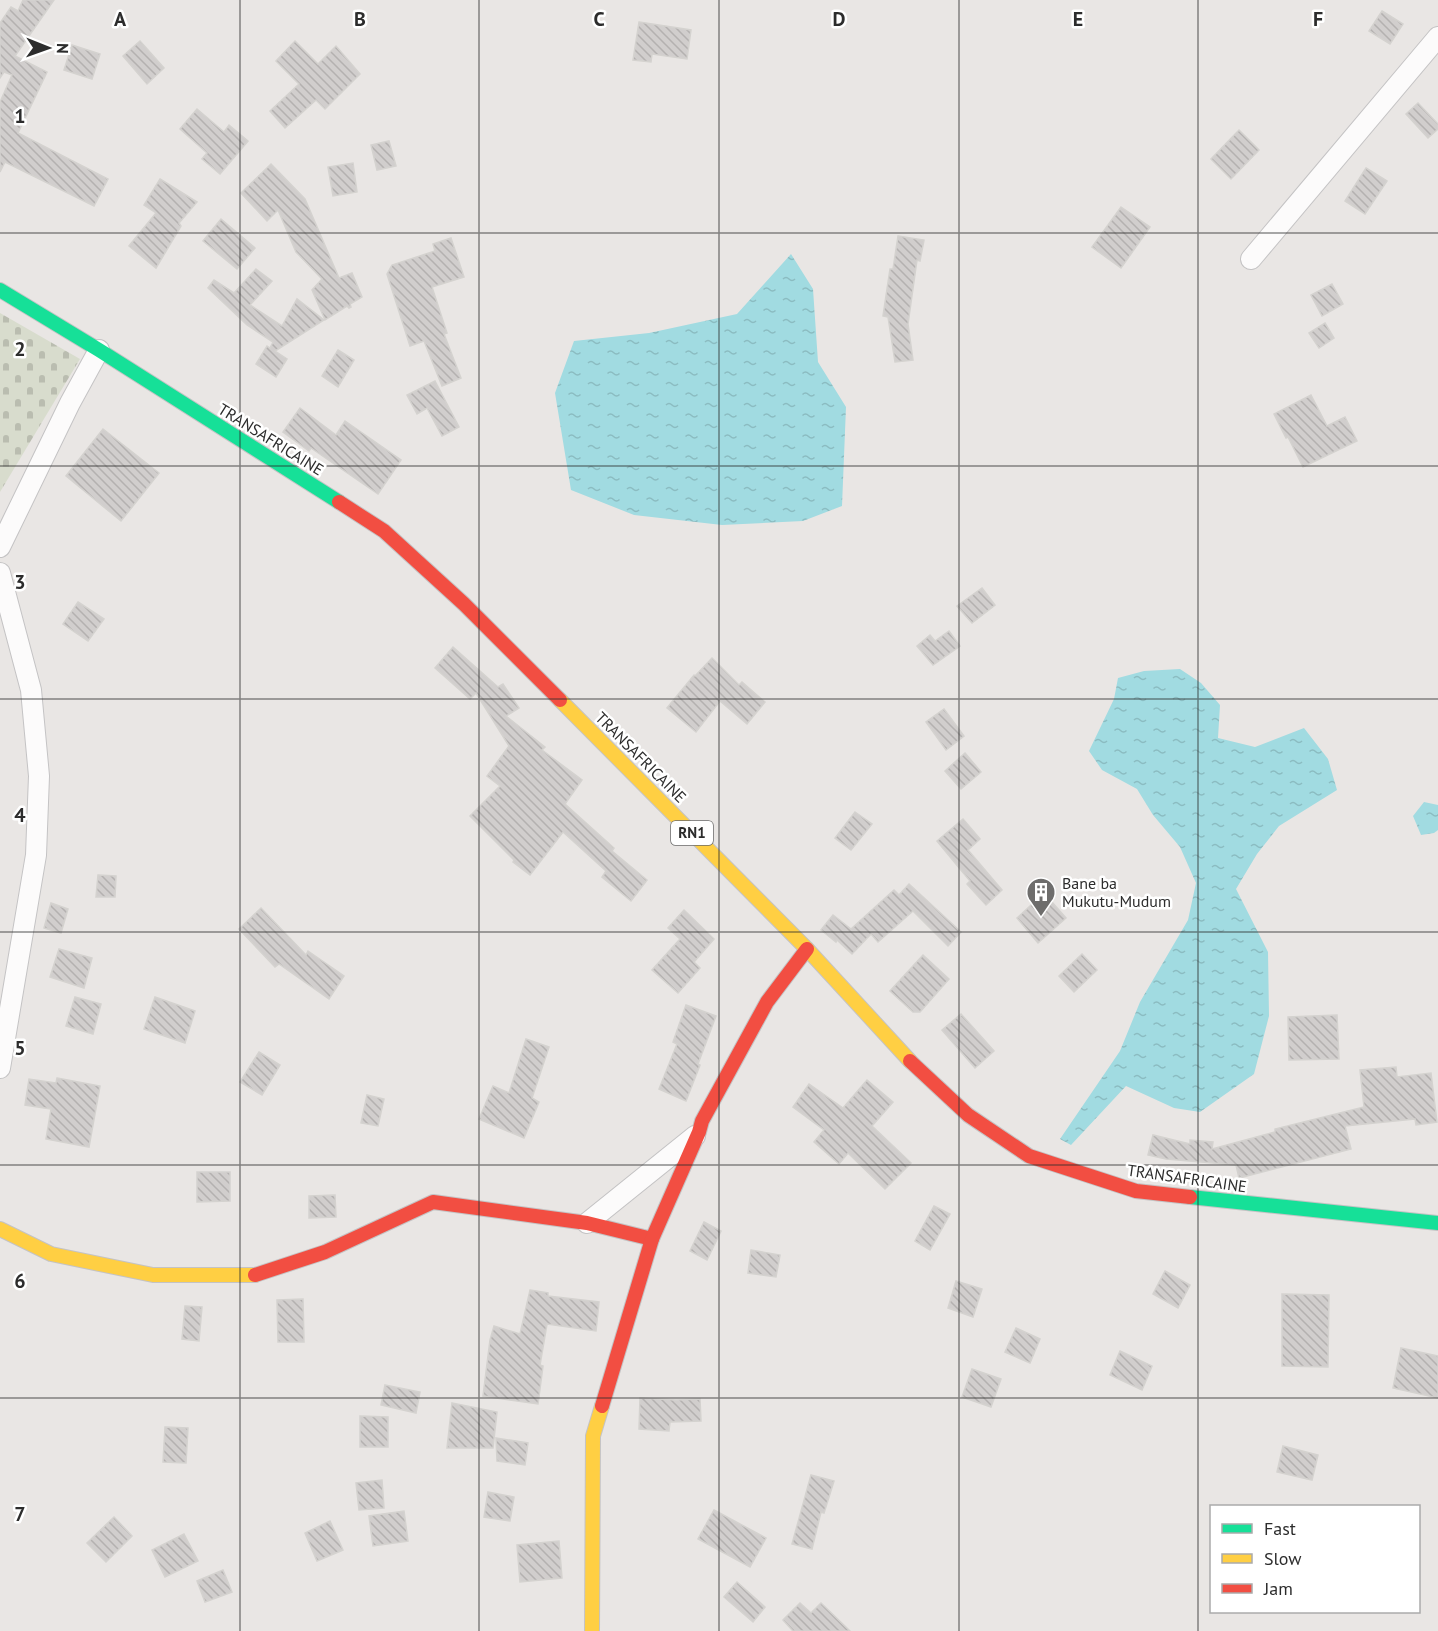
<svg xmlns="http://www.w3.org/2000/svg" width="1438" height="1631" font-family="'PT Sans',sans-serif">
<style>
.cemetery{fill:url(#cemetery-stones)}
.water{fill:url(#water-ripples)}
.building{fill:url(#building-back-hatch);stroke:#d4d2cf;stroke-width:1.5}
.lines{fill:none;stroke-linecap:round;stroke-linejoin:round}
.street-casing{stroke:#c4c3c4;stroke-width:22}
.fast-casing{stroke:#c4c3c4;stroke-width:16}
.slow-casing{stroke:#c4c3c4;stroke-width:16}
.jam-casing{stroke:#c4c3c4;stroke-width:16}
.street{stroke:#fcfbfb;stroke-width:20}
.fast{stroke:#16e098;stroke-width:14}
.slow{stroke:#ffcf43;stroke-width:14}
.jam{stroke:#f24e42;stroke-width:14}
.grid{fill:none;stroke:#2c2c2c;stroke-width:1.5;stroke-opacity:0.55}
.labels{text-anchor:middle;stroke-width:5;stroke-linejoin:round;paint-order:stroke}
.shield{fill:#fff;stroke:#6b6b6b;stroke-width:1.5}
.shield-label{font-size:15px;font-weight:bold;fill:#2c2c2c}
.street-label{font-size:16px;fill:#2c2c2c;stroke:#fff}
.poi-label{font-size:16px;fill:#2c2c2c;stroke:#fff;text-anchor:start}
.grid-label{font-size:20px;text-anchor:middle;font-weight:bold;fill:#2c2c2c;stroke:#fff;stroke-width:5;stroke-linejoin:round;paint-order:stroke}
</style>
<defs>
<pattern id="cemetery-stones" width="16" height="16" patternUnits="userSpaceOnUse" patternTransform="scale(1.5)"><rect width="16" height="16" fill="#d8dccd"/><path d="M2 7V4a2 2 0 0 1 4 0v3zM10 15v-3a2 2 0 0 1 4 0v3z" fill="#babdb0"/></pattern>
<pattern id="water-ripples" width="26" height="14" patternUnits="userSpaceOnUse" patternTransform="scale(1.5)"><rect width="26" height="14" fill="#a1dbe1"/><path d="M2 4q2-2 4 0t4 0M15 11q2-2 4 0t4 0" fill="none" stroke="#8bbcc1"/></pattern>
<pattern id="building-back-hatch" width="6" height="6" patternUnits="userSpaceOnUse" patternTransform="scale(1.5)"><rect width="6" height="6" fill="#d1cecd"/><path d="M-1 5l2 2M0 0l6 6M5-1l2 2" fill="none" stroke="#b4b1b0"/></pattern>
</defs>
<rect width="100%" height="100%" fill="#e9e6e4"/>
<!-- cemetery -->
<polygon class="cemetery" points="0,313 80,359 0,492"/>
<!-- water -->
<g class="water">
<polygon points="791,254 813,289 818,362 846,407 842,506 803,521 722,525 634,515 571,490 555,393 574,341 649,333 737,314"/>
<polygon points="1180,669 1201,683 1220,705 1218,738 1255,747 1304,728 1328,759 1337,790 1279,826 1257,854 1236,889 1268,952 1269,1016 1254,1074 1200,1112 1174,1108 1126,1086 1071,1145 1060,1139 1120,1051 1140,1002 1188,920 1196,883 1180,847 1153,815 1137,789 1102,770 1089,751 1114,699 1118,678 1144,671"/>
<polygon points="1424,802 1438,805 1438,830 1434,833 1421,835 1413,816"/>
</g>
<!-- building -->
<g class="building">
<polygon points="23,0 54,0 15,56 47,72 18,133 108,179 94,206 5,162 0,172 0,102 12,75 4,72 0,78 0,23 11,7 18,11"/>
<polygon points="1382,11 1403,24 1390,44 1369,31"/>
<polygon points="639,22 691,30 687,59 652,54 651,62 633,60"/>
<polygon points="140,41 164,68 147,84 123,56"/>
<polygon points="295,41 318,64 336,46 360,74 325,109 316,100 285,128 270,111 299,84 276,61"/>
<polygon points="72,45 100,54 92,79 64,70"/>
<polygon points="1418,103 1438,124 1438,129 1428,138 1406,114"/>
<polygon points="197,109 224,132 229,125 248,141 220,174 202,159 207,153 180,129"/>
<polygon points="1239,130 1259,150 1231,179 1211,159"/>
<polygon points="389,141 396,166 377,170 371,145"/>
<polygon points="353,163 357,192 333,196 328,167"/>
<polygon points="271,164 305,199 339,278 352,273 362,297 350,304 351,307 349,308 347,306 325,320 312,290 322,279 296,252 278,210 267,221 241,193"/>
<polygon points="1366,168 1387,181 1365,214 1345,201"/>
<polygon points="160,179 197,202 179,223 181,226 156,268 129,246 156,213 144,205"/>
<polygon points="1121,207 1150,227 1121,268 1092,247"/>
<polygon points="221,219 255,248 237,269 203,241"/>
<polygon points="898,236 924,240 920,261 917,260 908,324 913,360 895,362 888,317 883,316 890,269 893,269"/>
<polygon points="451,238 464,277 432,287 447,333 444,334 461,378 442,386 424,341 410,346 387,274 392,265 435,251 433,244"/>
<polygon points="256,269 272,281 250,305 282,326 297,299 324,320 275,351 287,359 276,377 256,364 267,346 270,348 273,342 247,325 208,288 214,280 234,293"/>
<polygon points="1332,284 1343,304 1322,316 1311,295"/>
<polygon points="1325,323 1334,338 1319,348 1309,333"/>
<polygon points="338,350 354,360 338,387 322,376"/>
<polygon points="435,381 459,427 442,436 427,408 417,414 407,395"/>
<polygon points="1311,395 1327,426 1345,417 1357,441 1303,467 1288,437 1286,438 1274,414"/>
<polygon points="300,408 336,435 345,421 401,460 378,494 311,448 309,451 283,432"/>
<polygon points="103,429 159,473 121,521 66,476"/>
<polygon points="982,588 995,605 972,623 957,606"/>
<polygon points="78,602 104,619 88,641 63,624"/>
<polygon points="949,631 960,646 933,665 917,646 930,635 935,641"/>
<polygon points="453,647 498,687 503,684 519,708 506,716 545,747 542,750 582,780 565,804 614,848 612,851 647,880 631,901 602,877 606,871 563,832 530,875 513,862 514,860 470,816 500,786 487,776 509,746 476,693 470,699 435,668"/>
<polygon points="712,658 739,685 742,682 765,702 747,724 720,701 696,732 667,708 694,675 695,676"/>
<polygon points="944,709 964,736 946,750 926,722"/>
<polygon points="965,753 981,772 961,789 945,771"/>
<polygon points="855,812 872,824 851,850 835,838"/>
<polygon points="963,819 980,839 968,850 1002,890 986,905 967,884 970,881 937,841"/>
<polygon points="98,875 116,876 115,897 96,897"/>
<polygon points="909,884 961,932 948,946 913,911 878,942 871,934 852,954 837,940 836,942 821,930 833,915 851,929 894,890 899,895"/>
<polygon points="1044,893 1066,918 1038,943 1017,918"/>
<polygon points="51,903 68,909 61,933 44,928"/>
<polygon points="261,908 306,955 308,951 344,976 329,999 279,964 275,967 239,929"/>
<polygon points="684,910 714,939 694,962 700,968 678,993 652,970 680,939 668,928"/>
<polygon points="59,949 92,958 84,988 50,977"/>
<polygon points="1082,954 1097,970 1074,992 1059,976"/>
<polygon points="923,955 949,979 920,1012 913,1012 890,991"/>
<polygon points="75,997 101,1004 93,1034 66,1026"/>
<polygon points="155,997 195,1011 185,1043 144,1029"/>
<polygon points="686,1005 716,1016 698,1064 700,1065 686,1101 659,1089 677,1044 673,1042"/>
<polygon points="961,1014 994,1051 975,1068 942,1030"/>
<polygon points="1337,1015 1339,1059 1289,1060 1288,1017"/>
<polygon points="526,1039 549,1047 532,1098 539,1102 524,1138 479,1119 493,1086 509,1093"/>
<polygon points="259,1052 280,1065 262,1095 240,1082"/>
<polygon points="1396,1067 1397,1077 1431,1073 1437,1122 1416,1125 1415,1119 1345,1126 1351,1149 1239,1178 1236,1165 1166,1159 1148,1155 1153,1135 1190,1144 1190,1140 1213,1142 1212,1149 1275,1132 1275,1129 1364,1107 1360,1070"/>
<polygon points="57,1078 100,1086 89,1147 46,1139 51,1109 25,1105 29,1079 56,1083"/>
<polygon points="867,1080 893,1102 872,1126 911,1163 885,1189 848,1153 839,1164 814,1142 824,1130 793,1107 809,1084 843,1108"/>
<polygon points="367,1095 384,1099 378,1126 361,1123"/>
<polygon points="197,1172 230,1172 230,1201 197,1202"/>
<polygon points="335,1195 336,1217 309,1218 309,1196"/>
<polygon points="934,1206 950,1214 930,1250 915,1241"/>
<polygon points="704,1222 721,1231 707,1260 690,1251"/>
<polygon points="751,1250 780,1255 776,1277 748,1273"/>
<polygon points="1165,1271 1190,1285 1178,1308 1153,1294"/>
<polygon points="956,1281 982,1289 973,1317 948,1308"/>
<polygon points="530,1290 548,1293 548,1296 599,1302 596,1331 547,1324 540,1365 543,1366 538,1404 483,1396 490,1340 494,1326 520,1334"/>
<polygon points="1282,1294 1329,1295 1328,1367 1282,1366"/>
<polygon points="303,1299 304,1342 278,1342 277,1300"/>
<polygon points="185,1306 202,1307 199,1341 182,1339"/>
<polygon points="1016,1328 1040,1339 1030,1363 1005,1352"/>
<polygon points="1401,1348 1438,1356 1438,1398 1393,1388"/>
<polygon points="1120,1351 1152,1366 1142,1390 1110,1375"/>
<polygon points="972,1369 1001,1379 991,1407 962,1397"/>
<polygon points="385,1385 420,1392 416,1413 381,1405"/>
<polygon points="640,1398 676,1400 700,1399 701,1421 670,1422 669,1431 639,1429"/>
<polygon points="452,1403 497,1412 493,1448 447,1448"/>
<polygon points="360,1416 388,1417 388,1447 360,1447"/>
<polygon points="165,1427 188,1428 186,1463 163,1462"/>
<polygon points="496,1438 528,1443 525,1465 497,1461"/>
<polygon points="1283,1446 1318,1455 1312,1480 1277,1472"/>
<polygon points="811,1475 834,1481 824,1513 821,1512 812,1549 792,1544"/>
<polygon points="382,1480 384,1508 359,1510 356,1483"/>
<polygon points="488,1492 514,1497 510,1521 484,1517"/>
<polygon points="714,1510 766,1538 750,1567 698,1539"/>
<polygon points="404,1511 408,1541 373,1546 369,1516"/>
<polygon points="114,1517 132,1536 106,1562 87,1543"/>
<polygon points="330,1521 343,1550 317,1561 305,1533"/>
<polygon points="184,1534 198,1561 165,1577 152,1550"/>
<polygon points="559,1541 562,1578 520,1582 517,1545"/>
<polygon points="223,1570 232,1592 205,1602 197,1581"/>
<polygon points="737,1582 765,1607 753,1622 724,1597"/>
<polygon points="800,1603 811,1613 821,1603 850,1631 793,1631 783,1620"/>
</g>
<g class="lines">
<!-- street casing -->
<g class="street-casing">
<g id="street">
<polyline points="1251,259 1438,37"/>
<polyline points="0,547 70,403 99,350"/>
<polyline points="0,573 31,690 39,776 36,855 0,1068"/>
<polyline points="587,1223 695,1136"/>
</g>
</g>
<!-- fast casing -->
<g class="fast-casing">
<g id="fast">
<polyline points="0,290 99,350 339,502"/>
<polyline points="1190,1197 1438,1223"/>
</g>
</g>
<!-- slow casing -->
<g class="slow-casing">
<g id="slow">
<polyline points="560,700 807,949 910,1061"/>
<polyline points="0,1229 51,1254 153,1275 255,1275"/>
<polyline points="592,1631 593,1436 602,1406"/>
</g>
</g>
<!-- jam casing -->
<g class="jam-casing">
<g id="jam">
<polyline points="339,502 384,531 464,604 560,700"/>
<polyline points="910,1061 968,1115 1029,1156 1136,1191 1190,1197"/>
<polyline points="255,1275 325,1252 433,1202 587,1223 652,1239"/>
<polyline points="602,1406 652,1239 699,1132 702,1121 767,1002 807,949"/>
</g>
</g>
<!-- street -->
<use href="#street" class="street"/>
<!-- fast -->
<use href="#fast" class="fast"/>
<!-- slow -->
<use href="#slow" class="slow"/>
<!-- jam -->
<use href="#jam" class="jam"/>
</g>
<!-- grid -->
<path class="grid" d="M240 0V1631M479 0V1631M719 0V1631M959 0V1631M1198 0V1631M0 233H1438M0 466H1438M0 699H1438M0 932H1438M0 1165H1438M0 1398H1438"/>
<!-- icons -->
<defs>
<g id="building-pin" transform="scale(1.5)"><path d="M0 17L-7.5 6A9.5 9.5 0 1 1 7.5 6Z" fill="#6e6d6c" stroke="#fff"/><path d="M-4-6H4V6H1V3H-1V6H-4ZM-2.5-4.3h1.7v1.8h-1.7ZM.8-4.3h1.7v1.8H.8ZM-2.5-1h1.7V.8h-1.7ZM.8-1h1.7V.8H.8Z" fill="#fff"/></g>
</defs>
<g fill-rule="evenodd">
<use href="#building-pin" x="1041" y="892"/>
</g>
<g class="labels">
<!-- shield labels -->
<rect class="shield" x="671" y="821" width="42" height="24" rx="4.5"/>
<g class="shield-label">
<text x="692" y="838">RN1</text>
</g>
<!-- street labels -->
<g class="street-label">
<text transform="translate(271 439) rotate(32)" y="6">TRANSAFRICAINE</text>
<text transform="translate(641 757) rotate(45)" y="6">TRANSAFRICAINE</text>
<text transform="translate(1187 1178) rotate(8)" y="6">TRANSAFRICAINE</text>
</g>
<!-- poi labels -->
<g class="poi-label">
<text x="1062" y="889">Bane ba<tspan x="1062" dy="18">Mukutu-Mudum</tspan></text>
</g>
</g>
<g class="grid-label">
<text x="120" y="26">A</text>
<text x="360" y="26">B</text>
<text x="599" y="26">C</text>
<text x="839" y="26">D</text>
<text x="1078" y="26">E</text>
<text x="1318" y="26">F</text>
<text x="20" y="123">1</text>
<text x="20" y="356">2</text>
<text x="20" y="589">3</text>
<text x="20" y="822">4</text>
<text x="20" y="1055">5</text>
<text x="20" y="1288">6</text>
<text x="20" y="1521">7</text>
</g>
<!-- legend -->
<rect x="1210" y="1505" width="210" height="108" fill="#ffffff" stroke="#ababab" stroke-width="1.5"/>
<rect x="1222" y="1524" width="30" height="9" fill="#16e098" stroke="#ababab" stroke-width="1.5"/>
<text x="1264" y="1535" font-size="18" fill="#2c2c2c">Fast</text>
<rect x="1222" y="1554" width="30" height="9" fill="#ffcf43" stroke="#ababab" stroke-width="1.5"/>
<text x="1264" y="1565" font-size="18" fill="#2c2c2c">Slow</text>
<rect x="1222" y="1584" width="30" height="9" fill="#f24e42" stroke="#ababab" stroke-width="1.5"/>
<text x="1264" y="1595" font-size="18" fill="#2c2c2c">Jam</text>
<!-- north arrow -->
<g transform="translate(48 48) rotate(91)" stroke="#ffffff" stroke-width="4.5" paint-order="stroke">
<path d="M0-4.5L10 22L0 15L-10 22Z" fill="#2c2c2c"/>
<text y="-9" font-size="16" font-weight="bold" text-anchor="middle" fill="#2c2c2c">N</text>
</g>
</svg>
